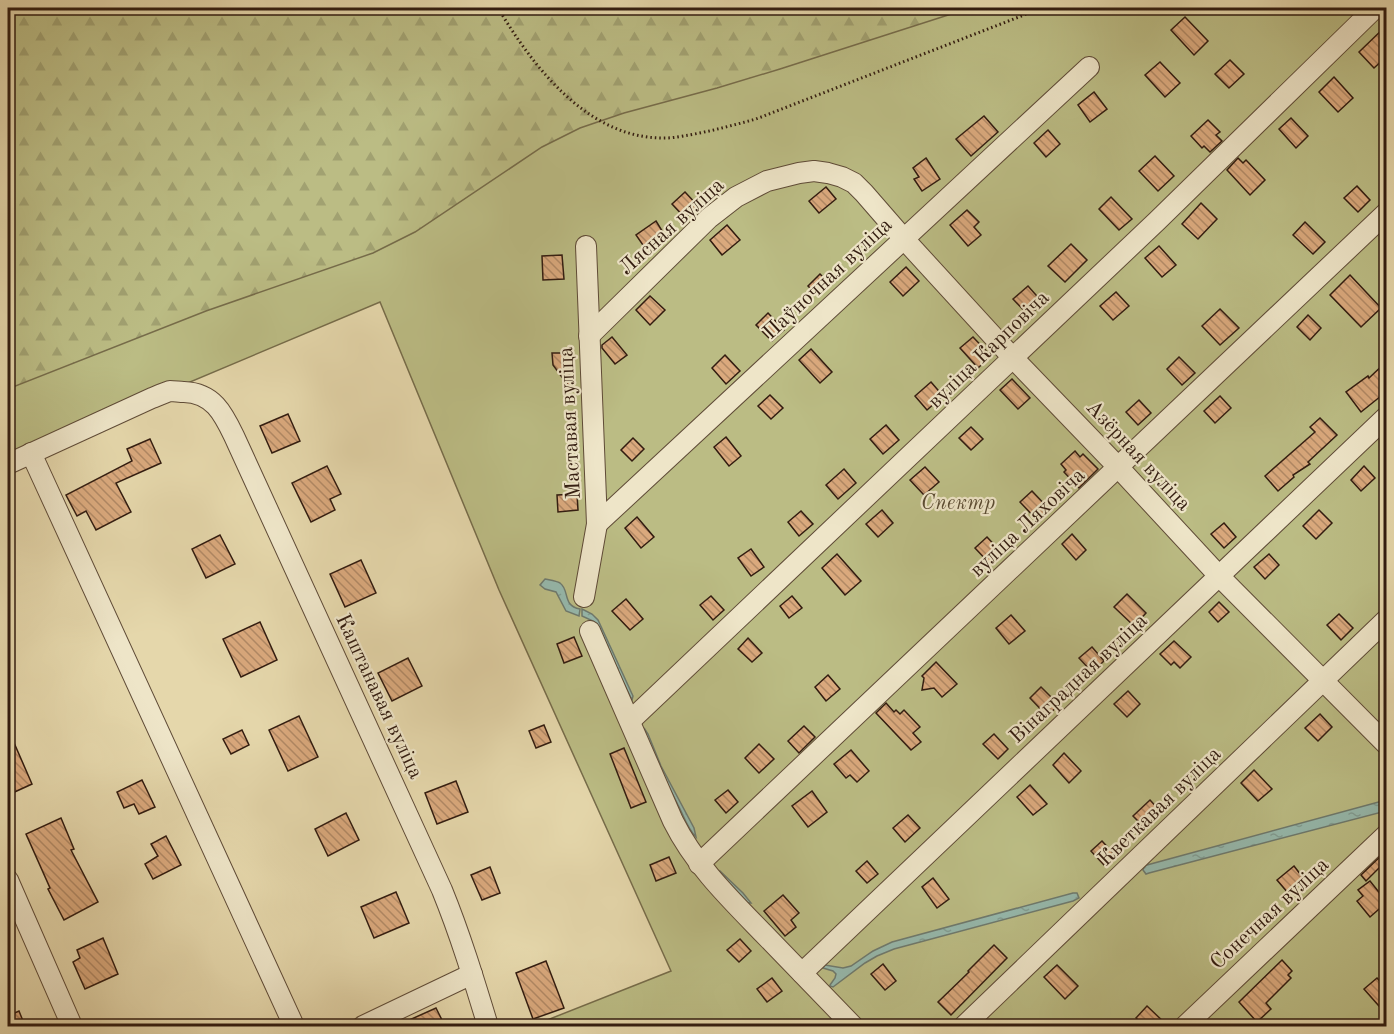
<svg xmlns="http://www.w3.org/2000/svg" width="1394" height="1034" font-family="'Old Standard TT',serif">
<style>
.green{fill:#bbbc84;stroke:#766c4a;stroke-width:1.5}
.forest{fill:url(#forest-firs);stroke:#766c4a;stroke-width:1.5}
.water{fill:url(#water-ripples);stroke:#6e7a6e;stroke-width:1.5}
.building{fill:url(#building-back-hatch);stroke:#321c10;stroke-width:1.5}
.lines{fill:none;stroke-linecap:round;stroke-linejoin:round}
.minor-casing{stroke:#5f4b37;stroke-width:22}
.path{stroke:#321c10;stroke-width:3;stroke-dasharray:1.5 3;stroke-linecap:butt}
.minor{stroke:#eee5c8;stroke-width:20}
.labels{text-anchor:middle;stroke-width:4.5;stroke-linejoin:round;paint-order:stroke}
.street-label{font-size:21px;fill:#321c10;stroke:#eee5c8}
.park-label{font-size:21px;font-style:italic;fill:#5b4c33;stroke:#eee5c8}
</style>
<defs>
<pattern id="forest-firs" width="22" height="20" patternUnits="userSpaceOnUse" patternTransform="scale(1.5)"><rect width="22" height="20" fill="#bbbc84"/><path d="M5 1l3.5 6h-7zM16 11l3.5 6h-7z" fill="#a1a171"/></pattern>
<pattern id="water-ripples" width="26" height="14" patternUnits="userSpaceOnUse" patternTransform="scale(1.5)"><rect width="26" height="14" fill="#96b9ad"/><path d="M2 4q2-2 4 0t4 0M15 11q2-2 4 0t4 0" fill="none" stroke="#829e94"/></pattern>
<pattern id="building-back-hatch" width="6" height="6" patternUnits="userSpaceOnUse" patternTransform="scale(1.5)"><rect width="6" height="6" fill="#daa97d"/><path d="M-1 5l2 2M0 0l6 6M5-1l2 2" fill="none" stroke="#b18965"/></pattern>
</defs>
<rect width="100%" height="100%" fill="#e5d7ab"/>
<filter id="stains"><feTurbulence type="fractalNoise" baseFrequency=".00333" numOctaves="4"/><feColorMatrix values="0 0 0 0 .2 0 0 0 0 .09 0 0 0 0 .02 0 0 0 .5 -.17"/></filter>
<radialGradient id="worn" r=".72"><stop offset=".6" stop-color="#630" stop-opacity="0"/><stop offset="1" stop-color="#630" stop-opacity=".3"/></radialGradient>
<!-- green -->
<polygon class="green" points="8,8 1386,8 1386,1026 532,1026 671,971 499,590 380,302 152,398 8,464"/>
<!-- forest -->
<polygon class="forest" points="8,8 970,8 780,69 717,88 624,113 580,128 542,147 415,232 373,253 206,311 8,389"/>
<!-- water -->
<g class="water">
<path d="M545 579C549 580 556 581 560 583 570 590 562 606 580 609L579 616 566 611 556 592 545 589 540 585Z"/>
<polygon points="582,609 592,614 598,620 633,696 632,700 593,621 582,616"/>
<path d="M644 728 648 734 661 766 694 828 696 837C687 828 684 816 678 805 666 780 650 755 644 728Z"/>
<polygon points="1386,800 1386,811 1149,873 1146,874 1143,870 1144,867 1147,865"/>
<polygon points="720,871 743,893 751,903 745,903 719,874"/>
<polygon points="1073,893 1077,893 1079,898 1073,901 894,949 877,956 865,963 833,987 830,986 830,985 835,978 836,974 833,971 823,968 825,965 843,968 851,966 873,951 892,942"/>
</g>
<!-- building -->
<g class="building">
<polygon points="1185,17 1208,41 1194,55 1171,30"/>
<polygon points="1386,26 1386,57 1374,68 1359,52"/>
<polygon points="1230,60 1244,74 1229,88 1215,74"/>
<polygon points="1160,62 1180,83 1165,97 1145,75"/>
<polygon points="1334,77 1353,98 1338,112 1319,92"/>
<polygon points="1094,92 1107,109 1090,122 1078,105"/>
<polygon points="984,116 998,132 971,156 956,139"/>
<polygon points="1291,118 1308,136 1296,148 1279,129"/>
<polygon points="1208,120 1220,132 1216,135 1222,141 1210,152 1204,146 1202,148 1191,136"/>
<polygon points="1048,130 1060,144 1046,157 1034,143"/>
<polygon points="1155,156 1174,176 1158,191 1139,171"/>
<polygon points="926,158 940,179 922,191 914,179 919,177 913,168"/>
<polygon points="1238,158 1243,163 1246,160 1265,180 1250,195 1227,170"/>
<polygon points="1357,186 1370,200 1358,212 1344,198"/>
<polygon points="826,187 836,199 819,213 809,201"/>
<polygon points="685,192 698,206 685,218 672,204"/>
<polygon points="1111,197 1132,219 1119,230 1099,209"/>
<polygon points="1201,203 1217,219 1198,239 1182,224"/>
<polygon points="967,210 979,222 974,227 981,235 968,246 950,225"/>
<polygon points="656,221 664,234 645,248 636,235"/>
<polygon points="1305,222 1325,242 1313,254 1293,235"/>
<polygon points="727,225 740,240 722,255 710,240"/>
<polygon points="1071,244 1087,260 1065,282 1048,266"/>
<polygon points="1159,246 1176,265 1162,277 1145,258"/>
<polygon points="562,255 564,279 543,280 542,256"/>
<polygon points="906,267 919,281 903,296 890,282"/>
<polygon points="820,274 830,284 818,296 808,286"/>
<polygon points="1350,275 1381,308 1361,327 1330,295"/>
<polygon points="1028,286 1043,303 1029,316 1013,299"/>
<polygon points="1116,292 1129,306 1113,320 1100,306"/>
<polygon points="650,296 665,310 650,325 636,310"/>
<polygon points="1220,309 1239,328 1220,345 1202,326"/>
<polygon points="768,313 784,330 772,341 756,325"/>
<polygon points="1308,315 1321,328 1310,340 1297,327"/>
<polygon points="612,337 627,355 615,364 602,348 602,345"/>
<polygon points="973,337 991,356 978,368 960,348"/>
<polygon points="811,349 832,372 820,383 799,360"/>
<polygon points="552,353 568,353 570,388 553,365"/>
<polygon points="725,355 740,371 726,384 712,368"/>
<polygon points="1179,357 1195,373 1182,385 1167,369"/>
<polygon points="1386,362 1386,392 1361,412 1346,392 1368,376 1369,378"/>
<polygon points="1012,379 1030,398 1018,409 1000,390"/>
<polygon points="931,382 943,396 927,410 915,396"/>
<polygon points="770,395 783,408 771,419 758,406"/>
<polygon points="1220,396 1231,408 1215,423 1204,411"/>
<polygon points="1139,400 1151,413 1138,425 1126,412"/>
<polygon points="288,414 300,441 272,453 260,426"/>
<polygon points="1320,418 1337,435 1308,462 1310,464 1293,475 1294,477 1278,491 1265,476 1315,432 1310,427"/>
<polygon points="886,425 899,440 883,454 870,439"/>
<polygon points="971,427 983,439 971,450 959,438"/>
<polygon points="726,437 741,456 729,466 714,447"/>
<polygon points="633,438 644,449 632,461 621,450"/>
<polygon points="150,439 161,463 116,483 131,512 96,530 86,511 77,516 66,495 132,461 127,449"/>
<polygon points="1075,451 1080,457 1083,454 1098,469 1079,488 1064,472 1066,470 1061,464"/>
<polygon points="327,466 341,494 330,499 335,510 311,522 292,483"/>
<polygon points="1364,466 1375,478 1361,491 1351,480"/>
<polygon points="925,467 939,482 924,495 910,480"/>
<polygon points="844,469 856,483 838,499 826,485"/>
<polygon points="1032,491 1050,510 1038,521 1020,502"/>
<polygon points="577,494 578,510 558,512 557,495"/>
<polygon points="882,510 893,523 878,537 866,524"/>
<polygon points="1319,510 1332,523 1316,539 1303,526"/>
<polygon points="801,511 813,524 799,536 788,522"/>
<polygon points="637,517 654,537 641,548 625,528"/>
<polygon points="1224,523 1236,537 1224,548 1211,534"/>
<polygon points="1072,534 1086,550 1076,560 1062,544"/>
<polygon points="220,535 235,564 206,578 192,549"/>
<polygon points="987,537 1002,553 990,564 975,548"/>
<polygon points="751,549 764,567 751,576 738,558"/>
<polygon points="837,554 861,581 845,595 822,568"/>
<polygon points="1269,554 1279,565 1265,579 1254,567"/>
<polygon points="361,560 376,593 345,607 330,574"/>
<polygon points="1127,594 1146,613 1134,626 1114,607"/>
<polygon points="711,596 724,610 713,620 700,605"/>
<polygon points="792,596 802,608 789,618 780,606"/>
<polygon points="626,599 643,619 630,630 612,611"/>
<polygon points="1219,602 1229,612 1218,622 1209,612"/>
<polygon points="1339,614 1353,628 1341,640 1327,625"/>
<polygon points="1011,615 1025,631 1009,644 996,628"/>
<polygon points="260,622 277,660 241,677 223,639"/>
<polygon points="574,637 582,656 564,663 557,644"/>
<polygon points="748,638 762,653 752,662 738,649"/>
<polygon points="1174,641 1191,657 1180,668 1174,662 1171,665 1160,654"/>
<polygon points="1092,647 1104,661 1092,672 1079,658"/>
<polygon points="408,658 422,686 392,701 378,673"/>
<polygon points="936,662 957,684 942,697 934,688 922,690 924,678 922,676"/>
<polygon points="828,675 840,689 826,701 815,687"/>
<polygon points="1041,687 1059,705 1047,716 1030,698"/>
<polygon points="1128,691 1140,704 1127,717 1114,704"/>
<polygon points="886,703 894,712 896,710 900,714 904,710 920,727 913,733 921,742 911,750 876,713"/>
<polygon points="1320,714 1332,727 1318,741 1305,728"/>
<polygon points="299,716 318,757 288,771 269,730"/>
<polygon points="544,725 551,742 536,748 529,731"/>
<polygon points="804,726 815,737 799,753 788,741"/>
<polygon points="8,729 32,784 8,795"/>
<polygon points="242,730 249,745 231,754 223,739"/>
<polygon points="994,734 1008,749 998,759 983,744"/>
<polygon points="759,744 774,759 759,773 745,758"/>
<polygon points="624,748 646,802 631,808 610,754"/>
<polygon points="851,750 869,771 857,782 850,775 846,778 834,764"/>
<polygon points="1064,753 1081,771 1069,783 1053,765"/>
<polygon points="1254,770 1272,789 1258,801 1241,783"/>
<polygon points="142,780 155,807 139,814 134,804 124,808 117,792"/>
<polygon points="456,781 468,812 437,824 425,793"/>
<polygon points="1030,785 1047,804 1033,815 1017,797"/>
<polygon points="728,790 738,802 726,813 715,800"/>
<polygon points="812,791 827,812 808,827 792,806"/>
<polygon points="1150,800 1161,812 1144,827 1133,816"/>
<polygon points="346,813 359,840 328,856 315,829"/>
<polygon points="908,815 920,828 905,842 893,828"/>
<polygon points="61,818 74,849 71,850 98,902 64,920 48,889 50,888 26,834"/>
<polygon points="166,836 181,865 153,879 145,864 158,856 151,844"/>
<polygon points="1102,841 1115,855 1104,865 1091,851"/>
<polygon points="1386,851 1386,861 1366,881 1361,875"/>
<polygon points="669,857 676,873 656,881 650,865"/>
<polygon points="867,861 878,874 867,883 856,871"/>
<polygon points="1294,866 1304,879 1288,893 1277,880"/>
<polygon points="490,867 500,893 482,900 471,875"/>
<polygon points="933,878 949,899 937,908 922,887"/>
<polygon points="1370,881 1386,901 1386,903 1370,917 1357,901 1363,896 1358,890"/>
<polygon points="396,892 409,923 374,938 361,907"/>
<polygon points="783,895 799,913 791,920 796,927 785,936 764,911"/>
<polygon points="103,938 118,974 85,989 73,962 80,958 77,950"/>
<polygon points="740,939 751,951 739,962 727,950"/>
<polygon points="994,945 1007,958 951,1015 938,1002 969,972 968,971"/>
<polygon points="1282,960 1292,971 1288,975 1291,978 1266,1003 1271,1009 1257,1022 1239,1002"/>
<polygon points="546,961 564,1008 533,1019 516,973"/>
<polygon points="883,964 896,981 885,990 871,974"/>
<polygon points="1057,965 1078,986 1065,999 1044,977"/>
<polygon points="772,978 782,991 767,1002 757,989"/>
<polygon points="1377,978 1386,988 1386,1014 1364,989"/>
<polygon points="1147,1006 1168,1026 1145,1026 1136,1018"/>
<polygon points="436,1008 445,1026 396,1026"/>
<polygon points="19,1011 25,1026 8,1026 8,1016"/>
</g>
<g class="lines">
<!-- minor casing -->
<g class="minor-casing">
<g id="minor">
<polyline points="589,336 709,218 736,197 767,181 799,173 814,171 828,173 842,177 854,183 864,193 904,239 1013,358 1119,468 1220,577 1386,744"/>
<polyline points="31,453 294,1026"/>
<path d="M8 464 152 398C157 396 164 393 170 391 174 391 180 392 184 392 213 393 223 413 234 436L442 890C460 934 474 980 488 1026"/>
<polyline points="597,524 1089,67"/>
<polyline points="584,597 597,524 586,246"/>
<path d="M590 631 673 821C695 865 729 898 763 933 793 964 823 995 853 1026"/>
<polyline points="630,721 1157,221 1375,8"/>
<polyline points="699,864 1386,213"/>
<polyline points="8,880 72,1026"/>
<polyline points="802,973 1386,417"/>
<polyline points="363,1026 472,974"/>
<polyline points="964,1026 1386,620"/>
<polyline points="1185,1026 1386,835"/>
</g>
</g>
<!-- path -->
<path class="path" d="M498 8C534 68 589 140 666 138 674 138 682 136 689 135 712 131 734 125 756 119L1042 8"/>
<!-- minor -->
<use href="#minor" class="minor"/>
</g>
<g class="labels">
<!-- street labels -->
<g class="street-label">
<text transform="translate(671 226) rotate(-42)" y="7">Лясная вуліца</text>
<text transform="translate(827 278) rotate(-43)" y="7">Паўночная вуліца</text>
<text transform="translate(988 349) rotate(-44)" y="7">вуліца Карповіча</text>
<text transform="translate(569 423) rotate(-93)" y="7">Маставая вуліца</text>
<text transform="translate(1139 455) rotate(47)" y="7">Азёрная вуліца</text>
<text transform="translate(1027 522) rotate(-43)" y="7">вуліца Ляховіча</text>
<text transform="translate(1078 678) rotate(-43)" y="7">Вінаградная вуліца</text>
<text transform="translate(380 696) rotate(65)" y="7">Каштанавая вуліца</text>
<text transform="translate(1159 806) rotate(-44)" y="7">Кветкавая вуліца</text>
<text transform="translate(1269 913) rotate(-43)" y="7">Сонечная вуліца</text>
</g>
<!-- park labels -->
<g class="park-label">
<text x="958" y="509">Спектр</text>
</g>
</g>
<!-- margin -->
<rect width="1394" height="1034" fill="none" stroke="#e5d7ab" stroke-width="30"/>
<rect x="9" y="9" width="1376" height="1016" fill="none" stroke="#321c10" stroke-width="3"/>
<rect x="15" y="15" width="1364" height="1004" fill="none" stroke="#321c10" stroke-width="1.5"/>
<rect width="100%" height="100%" filter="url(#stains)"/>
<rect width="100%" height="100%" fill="url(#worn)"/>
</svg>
